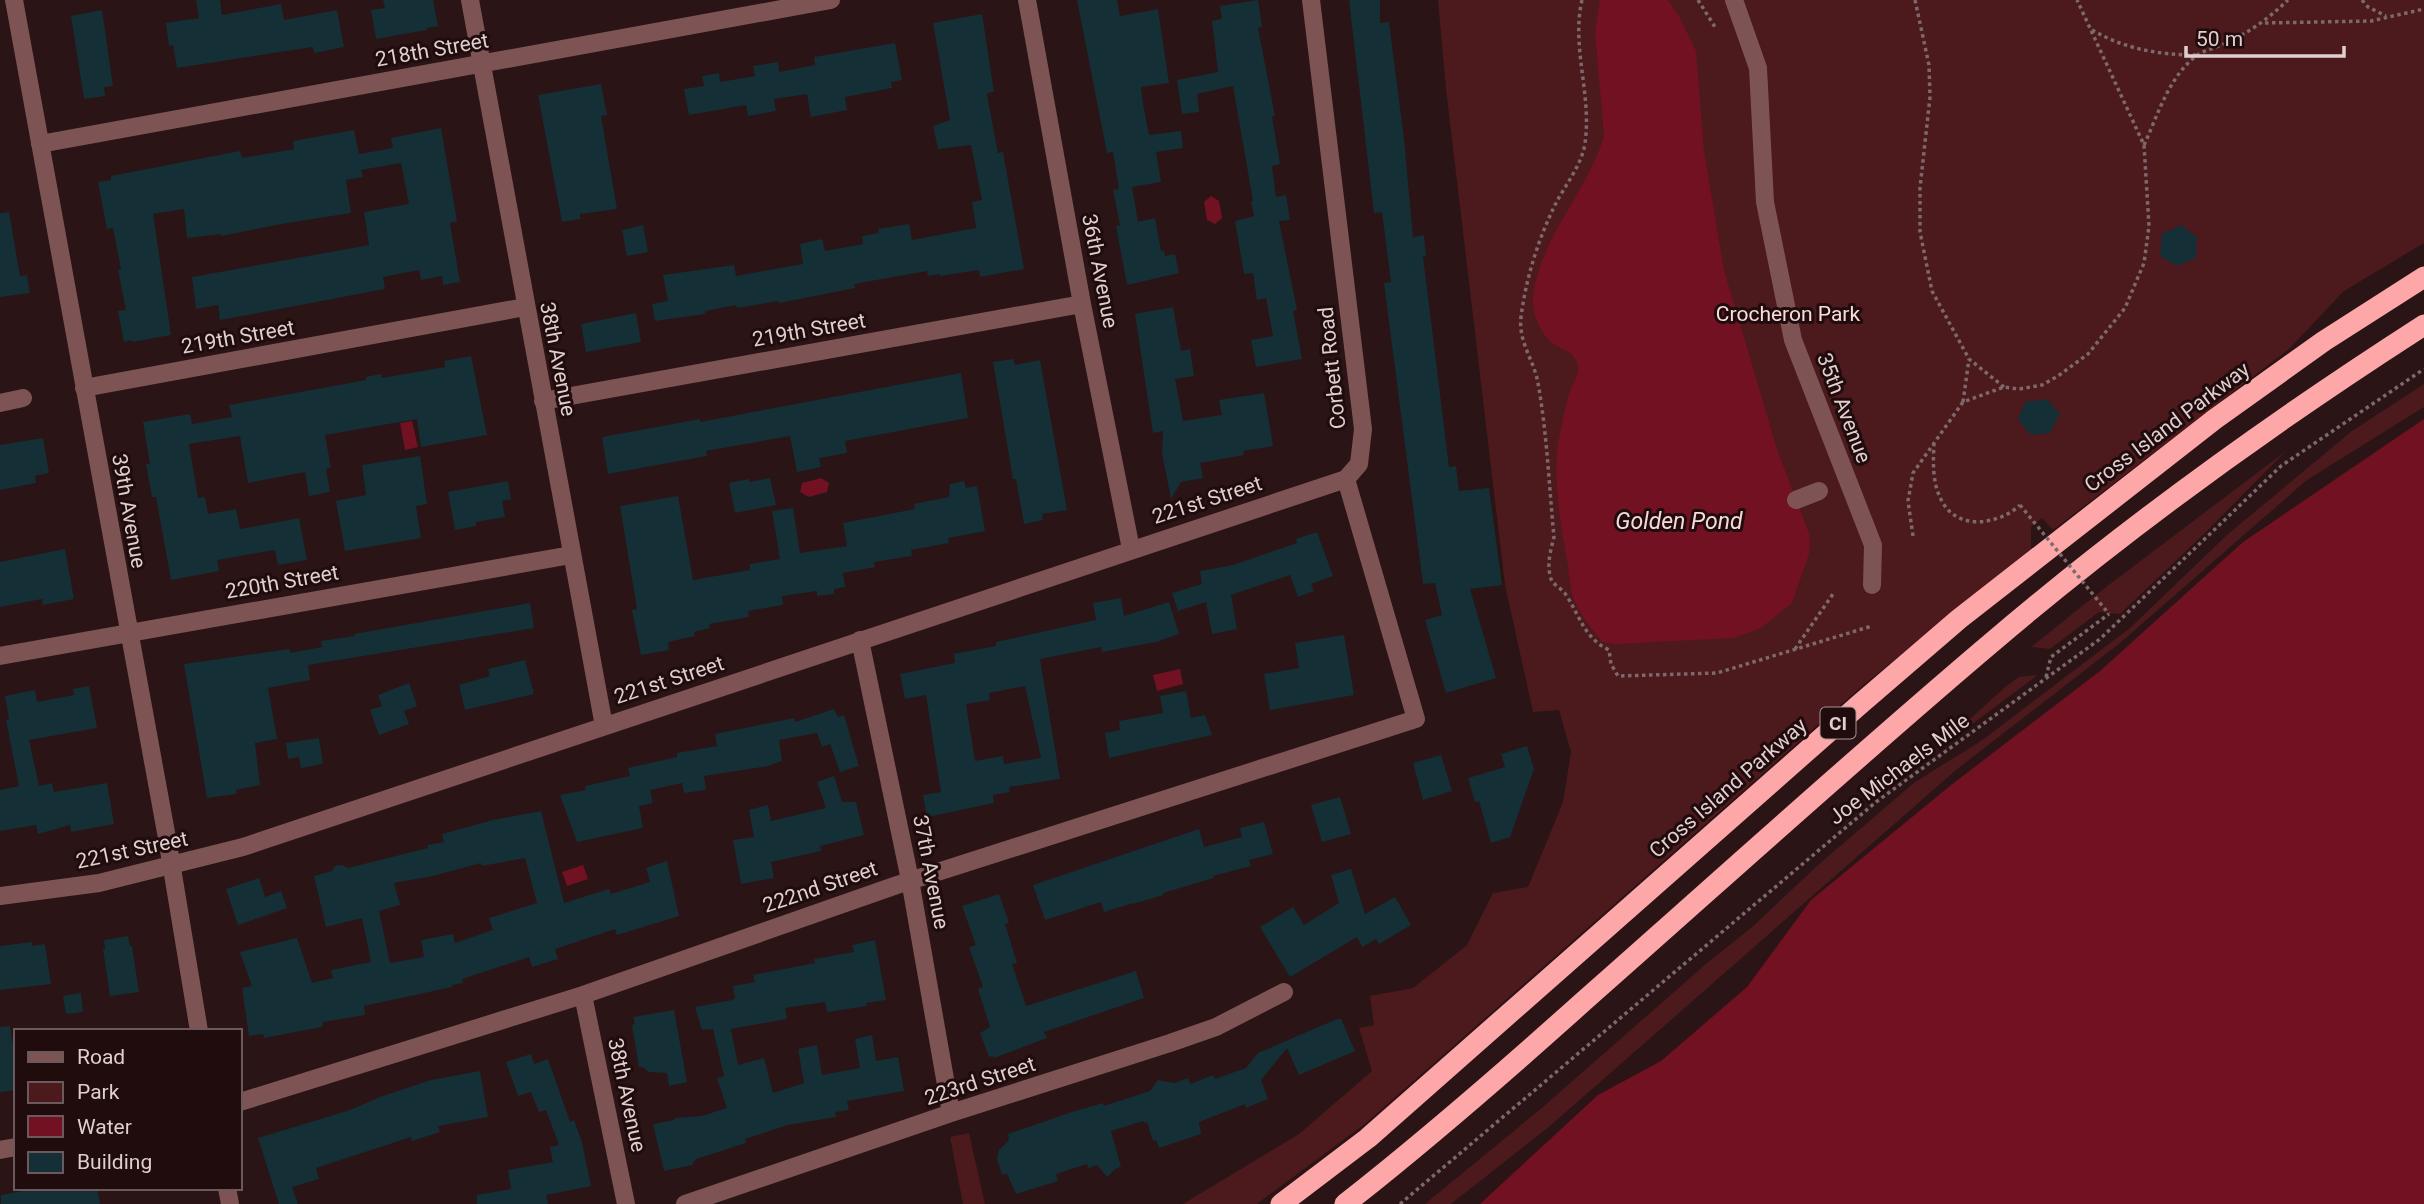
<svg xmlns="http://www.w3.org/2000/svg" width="2424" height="1204" viewBox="0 0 2424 1204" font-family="Roboto,sans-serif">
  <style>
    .green { fill: #4c191d }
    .water { fill: #711122 }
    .building { fill: #142f36; fill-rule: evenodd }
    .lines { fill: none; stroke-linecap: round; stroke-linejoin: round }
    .path { stroke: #7d696a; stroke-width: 3.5; stroke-dasharray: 3.5 3.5; stroke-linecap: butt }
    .minor { stroke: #7e5354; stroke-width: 18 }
    .highway { stroke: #fea7a9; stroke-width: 21 }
    .path-bridge { stroke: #7d696a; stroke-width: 3.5; stroke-dasharray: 3.5 3.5; stroke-linecap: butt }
    .labels { text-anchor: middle; stroke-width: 6; stroke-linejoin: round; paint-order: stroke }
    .shield { fill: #200b0d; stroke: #a69495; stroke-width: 2 }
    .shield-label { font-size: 19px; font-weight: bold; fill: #dfcfcf }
    .street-label { font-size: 21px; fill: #dfcfcf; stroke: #200b0d }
    .park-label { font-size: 21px; fill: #f9dcdc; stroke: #200b0d }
    .water-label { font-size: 23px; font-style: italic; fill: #f6dada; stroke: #200b0d }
  </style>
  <rect width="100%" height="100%" fill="#2a1415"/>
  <path class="green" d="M1438 0H2424V243L2344 291 2289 349 2053 530 2042 518 2031 527V549L1861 687 1366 1123 1257 1204H1183L1299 1134 1372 1071 1359 1028 1374 1025 1370 996 1413 988 1467 945 1493 893 1528 887 1563 802 1571 752 1559 710 1533 712 1505 585 1446 89Z
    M2424 384V407L2307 480 2120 643 1956 770 1550 1126 1451 1204H1425L1543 1107 1708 962 1751 928 1818 865 1915 782 1981 741 2130 628 2228 534 2352 431Z
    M2286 451 2205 533 2120 614 2099 612 2050 649 2031 647 2106 587Z
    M2038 675 1932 754 2005 687 2019 677Z
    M969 1133 985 1204H963L950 1137Z"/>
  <path class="water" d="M1600 0H1668L1679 16 1696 51 1704 151 1724 270 1777 449 1810 536 1809 554 1792 603 1761 628 1733 638 1617 644 1602 642C1592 629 1578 613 1573 597 1570 587 1569 576 1568 566 1561 527 1553 483 1558 444 1561 428 1564 412 1568 397 1570 387 1579 377 1578 367 1576 353 1567 352 1557 346 1541 337 1531 313 1533 295 1541 236 1588 191 1604 136L1595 32Z
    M1211 196 1219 201 1222 218 1215 224 1207 220 1204 202Z
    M2424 419V1204H1480L1598 1095 1661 1061 1747 987 1811 900 1951 785 2100 671 2243 542Z
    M412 421 418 447 405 450 400 423Z
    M821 478 829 483 827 492 809 497 800 492 802 483Z
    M1180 669 1183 684 1157 691 1153 675Z
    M583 865 588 879 567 886 562 872Z"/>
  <path class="building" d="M196 0H220L222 15 281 4 284 20 337 10 344 47 314 53 313 47 177 68 173 45 169 46 166 23 199 18Z
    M383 0H433L438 26 427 28V30L376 39 371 10 385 8Z
    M1077 0H1117L1120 16 1158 9 1169 83 1141 87 1143 104 1149 135 1181 131 1183 148 1156 152 1161 182 1132 187 1138 222 1155 218 1161 251 1164 250 1165 256 1175 254 1179 273 1127 285 1116 226 1120 225 1113 190 1119 189 1113 152 1107 153Z
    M1258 0 1262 27 1258 28 1275 116 1272 117 1280 164 1272 166 1276 197 1286 195 1290 220 1279 221 1297 310 1293 311 1302 359 1256 367 1251 340 1273 336 1266 298 1257 300 1253 273 1244 274 1235 221 1254 216 1251 201H1253L1233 86 1197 94 1199 112 1182 114 1177 80 1218 72 1212 21 1222 19 1220 6Z
    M1349 0H1380V23L1389 22 1404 139 1413 237 1424 235 1426 256H1423L1449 467 1456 466 1459 491 1489 488 1502 585 1470 589 1496 678 1446 693 1425 620 1442 615 1435 583 1423 584 1384 283 1391 282 1382 212 1374 213Z
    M102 10 113 86 104 87 105 96 84 99 71 16Z
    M982 14 994 92 988 93 987 95 998 153 1003 152 1024 269 980 277 979 270 940 276V274L928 276 927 271 854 284 855 288 779 303 778 301 737 308 736 305 705 311V314L655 321 652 304 668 301 663 275 734 265 736 276 803 264 800 244 822 239 825 251 863 244 862 236 879 233 878 229 909 224 912 240 976 228 972 202 982 200 971 145 938 149 933 126 950 120 933 23Z
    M895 43 902 80 891 82 892 88 845 97 847 110 811 117 807 94 774 99 776 111 748 116 746 105 689 115 684 89 704 86 702 76 719 73 720 82 755 76 753 66 778 62 779 72 815 65 814 57Z
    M601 84 607 115 601 116 617 209 580 214V219L562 222 538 95Z
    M441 128 457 221 450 223 460 282 443 285 442 276 421 280 419 270 383 277 385 289 253 314 220 320 218 305 196 309 192 277 369 245 364 212 409 204 401 163 361 170 363 177 346 180 351 213 281 224 221 236V234L187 238 184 209 153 214 171 335 132 342 131 340 124 342 118 311 126 310 118 270 121 269 113 228 107 229 98 182 111 180V176L240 151 242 158 294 149 293 141 354 130 359 154 393 148 391 138Z
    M9 212 20 276 27 275 30 293 0 297V213Z
    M643 225 648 252 627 256 622 230Z
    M2181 225 2197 237 2196 258 2177 266 2160 256 2162 234Z
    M1173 307 1181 351 1190 349 1194 376 1175 379 1183 421 1222 415 1219 400 1264 393 1273 446 1243 451 1244 455 1200 463 1203 478 1181 482 1171 499 1162 453 1163 431 1153 433 1135 314Z
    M636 313 641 342 586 352 581 324Z
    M471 356 487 435 421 447 417 419 325 435 331 468 326 469 330 492 309 496 305 472 248 483 240 436 189 444 198 498 205 497 208 514 236 509 240 529 299 518 307 560 278 565 275 550 217 560 219 571 171 580 156 497H152L146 464H150L143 422 190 414 192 424 232 417 229 405 366 380V377L381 374 382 378 445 367 444 361Z
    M1013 359 1015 365 1040 360 1067 510 1042 514 1043 520 1024 524 1016 479H1013L993 362Z
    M961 373 968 418 845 441 847 453 819 458 821 467 797 472 790 436 706 451 707 456 608 474 602 437 700 419V422Z
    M2047 399 2060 414 2050 433 2031 435 2018 420 2025 402Z
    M43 438 49 473 35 476 36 483 0 490V445Z
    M420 456 427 504 416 506 421 538 345 551 336 501 366 495 362 465Z
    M770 478 776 505 735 513 729 483 749 479V482Z
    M508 481 511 499 502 501 505 517 476 522V526L455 530 448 492Z
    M964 481 966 488 977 486 985 531 948 538 949 543 911 550 912 556 874 562 875 567 843 573 845 587 834 589V594L817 596V591L782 596 783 605 748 611 749 617 709 624 710 628 694 632 695 636 668 642 669 650 641 655 632 610 637 609 620 506 678 496 693 580 750 570V564L780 559 772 511 793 508 800 553 847 546 843 523 915 509 914 504 949 497 950 484Z
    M1317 532 1333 576 1311 584 1314 591 1298 597 1290 575 1231 595 1237 629 1212 634 1206 602 1178 611 1172 593 1202 584 1200 571 1233 565 1297 543 1296 539Z
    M65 549 74 599 43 605 42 599 0 607V562Z
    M1121 598 1124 616 1169 602 1179 634 1156 642 1102 652 1101 647 1040 659 1060 779 1009 787 1010 792 993 795 994 803 927 817 923 795 941 792 926 695 905 699 900 674 955 663 954 654 996 646V642L1096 620 1093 603ZM1025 686 1041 758 1004 764 1003 756 975 761 966 704 990 700 989 693Z
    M530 603 534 628 308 665 310 680 268 688 277 739 255 743 260 785 236 790V794L207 798 184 664 290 649V653L322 647 321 641 355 636 354 634Z
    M1344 635 1354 695 1270 710 1264 674 1299 668 1295 643Z
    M525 660 534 694 465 710 459 685 490 676 488 669Z
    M409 683 417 706 404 711 409 724 379 735 370 710 382 706 378 695Z
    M89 686 97 728 29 740 39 786 52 783 54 792 107 783 114 824 71 832 70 825 38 834 36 825 0 831V790L19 786 6 720 9 719 5 696 35 690 37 702 74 695 73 689Z
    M1186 691 1191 718 1205 715 1212 735 1109 758 1105 733 1120 730 1119 721 1163 713 1160 696Z
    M834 709 838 717 844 715 859 766 840 772 830 744 822 747 817 733 779 740 782 761 768 766 704 776 706 790 684 793 682 783 650 790 653 803 639 806 643 828 577 842 560 795 586 790 585 786 630 776 628 768 677 757V753L717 746 715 734 794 718 795 722Z
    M319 738 323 764 301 768 299 757 288 759 286 743Z
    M1527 746 1534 769 1510 837 1491 843 1479 801 1475 802 1468 778 1505 767 1501 754Z
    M1441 755 1452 791 1423 800 1413 763Z
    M834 776 842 802H856L864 835 820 846 821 851 771 862 774 878 741 884 733 840 754 837 749 810 768 805 771 821 826 808 817 782Z
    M1340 797 1351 834 1322 842 1311 805Z
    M541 811 564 903 609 889 611 894 650 882 646 868 667 861 679 916 617 935 615 929 555 949 558 959 532 967 529 957 462 979 463 983 452 985V987L364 1006 365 1015 323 1022 322 1027 264 1038 263 1034 249 1036 242 988 252 986 240 952 297 938 312 983 333 978 331 970 371 962 362 918 326 927 314 876 332 871 335 866 342 865 348 868 428 848V845L444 842 442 834 493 820ZM525 858 537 903 489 918 493 930 455 943 453 934 421 940 424 957 390 963 379 911 400 905 394 883 433 876 481 863 482 866Z
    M1264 822 1273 854 1249 860 1251 866 1213 876 1214 878 1163 893V895L1133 904V903L1104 912 1101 902 1045 920 1033 885 1199 829 1204 847 1242 837 1240 828Z
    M1351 869 1365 914 1395 897 1411 925 1379 944 1376 939 1362 947 1357 937 1290 977 1260 927 1293 907 1304 925 1339 903 1331 875Z
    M259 878 265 897 281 891 287 908 238 925 226 889Z
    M999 894 1009 923 1005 924 1017 963 1012 964 1026 1006 1136 971 1144 998 1044 1032 1047 1038 994 1058 993 1056 989 1057 980 1033 990 1027 978 989 983 987 969 947 976 945 962 906Z
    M128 936 130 946H132L139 992 110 996 103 949H105L104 940Z
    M875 940 886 1000 866 1003 867 1006 827 1012 825 1002 785 1008 787 1019 731 1029 738 1065 764 1058 773 1093 804 1083 798 1049 817 1045 822 1075 860 1068 855 1039 872 1035 876 1061 898 1057 904 1091 847 1101 849 1110 835 1112 836 1117 788 1125 745 1139 746 1143 696 1159 692 1165 664 1171 653 1124 674 1120 676 1118 702 1116 727 1108 717 1078 724 1076 713 1029 702 1030 695 1007 732 1000 735 998 733 986 755 982 753 975 815 963 814 959 854 952 852 945Z
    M32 942V946L45 944 51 984 0 990V946Z
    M81 993 83 1012 66 1014 63 996Z
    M674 1010 687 1082 669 1086 667 1073 649 1072 642 1067H639L632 1025 635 1024 633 1017Z
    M1337 1019H1341L1355 1051 1299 1075 1287 1048 1261 1080 1268 1099 1246 1108 1245 1104 1199 1122 1201 1134 1159 1148 1156 1140 1153 1141 1147 1122 1144 1123 1143 1121 1111 1131 1121 1167 1115 1169 1107 1177 1097 1165 1088 1168 1087 1164 1056 1174 1058 1181 1016 1194 1007 1174 1002 1175 997 1159 999 1150 1009 1140 1008 1134 1072 1112 1103 1103 1104 1106 1150 1091 1158 1080 1174 1083 1188 1078 1190 1084 1213 1075 1215 1079 1246 1068 1258 1053Z
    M10 1026 16 1065V1090L0 1092V1027Z
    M531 1054 534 1064 548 1059 570 1122 574 1120 582 1142 591 1186 546 1195 548 1204H477V1195L511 1189 508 1170 553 1162 550 1147 559 1145 546 1110 539 1112 531 1092 518 1096 506 1062Z
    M480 1071 488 1117 438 1126 440 1132 412 1141 411 1137 316 1168 319 1179 292 1187 298 1204H279L258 1138 350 1110 380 1097 431 1080Z
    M40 1188H97L100 1204H1V1195Z"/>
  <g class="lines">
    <path class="path" d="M1582 0C1571 47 1592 95 1585 143 1582 165 1565 185 1555 205 1538 240 1526 278 1521 317 1518 342 1534 360 1538 383 1547 433 1549 486 1554 537 1551 549 1547 562 1550 575 1551 585 1561 587 1566 595 1580 616 1584 638 1609 650L1611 664 1618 676 1717 673 1872 626
      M1698 0 1715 27
      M1915 0 1929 65 1930 97 1920 188V232L1932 291 1969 359 2004 387
      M2362 0 2368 7 2386 16
      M2265 23 2371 21 2424 9
      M2092 30C2125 49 2159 55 2197 55
      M2144 145C2158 115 2168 78 2196 56 2204 50 2216 48 2226 43 2250 32 2269 18 2288 0
      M1963 402 1969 359
      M1934 443C1933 463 1932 485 1943 503 1959 531 2000 524 2020 505
      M1913 536 1908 501 1913 473 1963 402 2004 387 2019 389 2042 385 2058 376 2088 354 2125 308 2144 263 2149 226 2144 145 2077 0
      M1795 649 1833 594
      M2046 677 2051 657 2109 614
      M1400 1204 1876 802 2100 639 2281 466 2424 369"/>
    <path class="minor" d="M14 0 167 838 199 1031
      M470 0 604 726
      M1027 0 1082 304 1131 549
      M1311 0 1363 429 1359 464 1346 479
      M1734 0 1758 68 1765 202 1793 340 1873 545 1872 585
      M40 144 831 0
      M84 388 525 307
      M543 401 1082 304
      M0 403 23 398
      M1796 500 1819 491
      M860 640 910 880 951 1113
      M0 656 571 555
      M0 896 99 883 243 847 1346 479
      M583 995 626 1204
      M240 1102 583 995 897 885 1416 719 1346 479
      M0 1150 16 1147
      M227 1188 230 1204
      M685 1204 951 1113 1170 1043 1216 1027 1284 992"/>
    <path class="highway" d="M1281 1204 1368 1138 1859 705 1959 619 2215 419 2324 341 2424 277
      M1345 1204C1428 1139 1507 1070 1585 1000 1720 881 1853 760 1990 644 2127 527 2273 422 2424 325"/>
    <path class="path-bridge" d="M2020 505 2109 614"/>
  </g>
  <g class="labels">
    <rect class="shield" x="1820.5" y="707.5" width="35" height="31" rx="5"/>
    <g class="shield-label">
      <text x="1838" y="730">CI</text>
    </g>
    <g class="street-label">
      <text transform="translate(432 50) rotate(-10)" y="7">218th Street</text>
      <text transform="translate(1100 271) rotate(79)" y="7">36th Avenue</text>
      <text transform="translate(809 330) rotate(-10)" y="7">219th Street</text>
      <text transform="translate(238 337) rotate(-10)" y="7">219th Street</text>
      <text transform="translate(558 359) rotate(79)" y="7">38th Avenue</text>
      <text transform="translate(1332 368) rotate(-96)" y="7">Corbett Road</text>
      <text transform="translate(1844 408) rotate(69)" y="7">35th Avenue</text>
      <text transform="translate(2167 427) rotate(-37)" y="7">Cross Island Parkway</text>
      <text transform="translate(1207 500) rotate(-18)" y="7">221st Street</text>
      <text transform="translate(129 511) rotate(80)" y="7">39th Avenue</text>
      <text transform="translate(282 582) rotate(-10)" y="7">220th Street</text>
      <text transform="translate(669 680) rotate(-18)" y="7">221st Street</text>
      <text transform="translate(1899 769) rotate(-37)" y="7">Joe Michaels Mile</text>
      <text transform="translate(1728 788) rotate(-41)" y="7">Cross Island Parkway</text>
      <text transform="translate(132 850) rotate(-12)" y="7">221st Street</text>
      <text transform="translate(931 872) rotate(79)" y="7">37th Avenue</text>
      <text transform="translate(820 887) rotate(-19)" y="7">222nd Street</text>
      <text transform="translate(980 1081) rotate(-18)" y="7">223rd Street</text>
      <text transform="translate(627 1095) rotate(78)" y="7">38th Avenue</text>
    </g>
    <g class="park-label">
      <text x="1788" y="321">Crocheron Park</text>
    </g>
    <g class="water-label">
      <text x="1679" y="529">Golden Pond</text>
    </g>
  </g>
  <rect x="14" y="1029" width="228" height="161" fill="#200b0d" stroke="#6c595b" stroke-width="2"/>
  <rect x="28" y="1052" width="35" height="10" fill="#7e5354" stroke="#6c595b" stroke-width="2"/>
  <text x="77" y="1064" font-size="21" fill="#dfcfcf">Road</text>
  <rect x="28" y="1082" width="35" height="21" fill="#4c191d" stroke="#6c595b" stroke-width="2"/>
  <text x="77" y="1099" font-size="21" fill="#dfcfcf">Park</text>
  <rect x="28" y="1116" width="35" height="21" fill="#711122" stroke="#6c595b" stroke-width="2"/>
  <text x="77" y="1134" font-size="21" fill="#dfcfcf">Water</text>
  <rect x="28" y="1152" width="35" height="21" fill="#142f36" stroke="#6c595b" stroke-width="2"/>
  <text x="77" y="1169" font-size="21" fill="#dfcfcf">Building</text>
  <path d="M2186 46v10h158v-10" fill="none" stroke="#dfcfcf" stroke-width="3.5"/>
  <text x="2196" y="46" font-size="21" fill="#dfcfcf" stroke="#200b0d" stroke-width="5" paint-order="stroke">50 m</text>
</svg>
